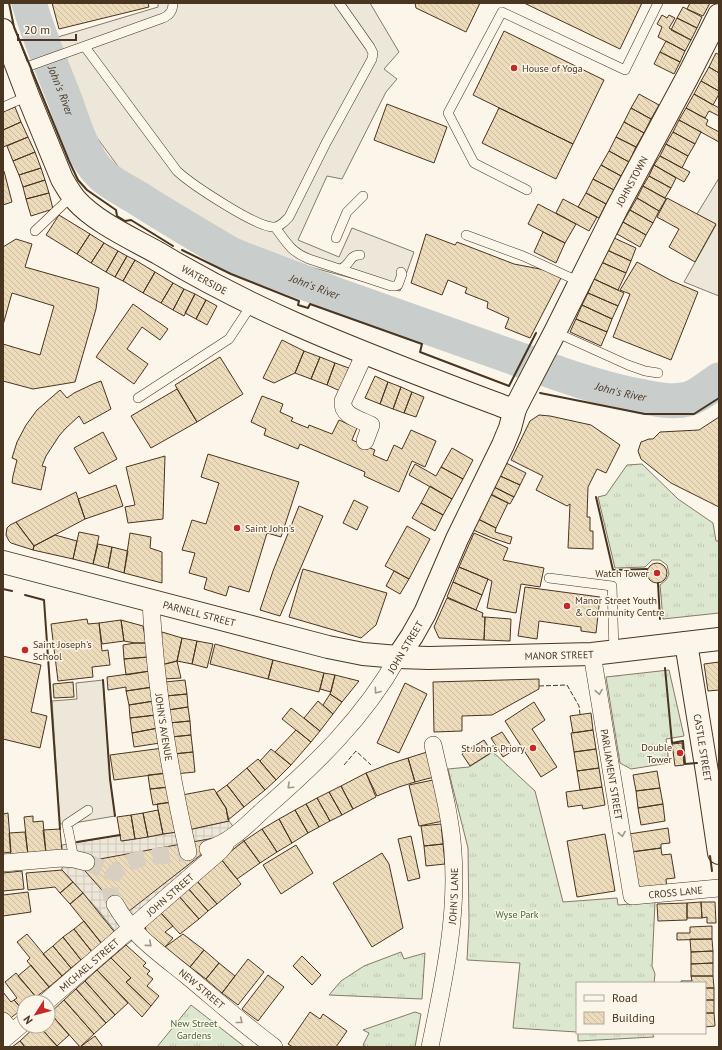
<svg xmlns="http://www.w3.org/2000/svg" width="722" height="1050" viewBox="0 0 722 1050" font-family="'PT Sans',sans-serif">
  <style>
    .grass { fill: url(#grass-tufts); stroke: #887966 }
    .parking { fill: #ede7d9; stroke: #887966 }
    .plaza { fill: url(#plaza-grid); stroke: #887966 }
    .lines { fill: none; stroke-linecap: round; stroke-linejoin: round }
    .river { stroke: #c9cecd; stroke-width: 35 }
    .building { fill: url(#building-back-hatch); stroke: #4a3520 }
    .street-tunnel { stroke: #d8cfc1; stroke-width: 17; stroke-dasharray: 17 8; stroke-linecap: butt }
    .lane-casing { stroke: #4a3520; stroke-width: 10 }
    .street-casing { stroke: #4a3520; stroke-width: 18 }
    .secondary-casing { stroke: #4a3520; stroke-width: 24 }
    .lane { stroke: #fbf6e9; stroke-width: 9 }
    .street { stroke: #fbf6e9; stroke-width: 17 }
    .secondary { stroke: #fbf6e9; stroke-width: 22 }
    .fence { stroke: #4a3520; stroke-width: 1; stroke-dasharray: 5 2; stroke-linecap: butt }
    .wall { stroke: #4a3520; stroke-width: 2 }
    .oneway { stroke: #a29684 }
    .poi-dot { fill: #c62828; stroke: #fbf6e9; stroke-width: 1.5 }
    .labels { text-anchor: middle; stroke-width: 3; stroke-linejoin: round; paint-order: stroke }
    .poi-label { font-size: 10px; fill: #4a3520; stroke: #fbf6e9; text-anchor: start }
    .street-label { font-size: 10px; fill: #4a3520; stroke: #fbf6e9 }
    .park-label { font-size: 10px; fill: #436837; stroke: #fbf6e9 }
    .water-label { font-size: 11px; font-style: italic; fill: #4a3520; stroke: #fbf6e9 }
  </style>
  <defs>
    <pattern id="grass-tufts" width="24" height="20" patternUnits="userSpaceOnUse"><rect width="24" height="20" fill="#dce7d0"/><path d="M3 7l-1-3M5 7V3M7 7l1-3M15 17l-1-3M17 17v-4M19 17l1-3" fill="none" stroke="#bec7b2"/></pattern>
    <pattern id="plaza-grid" width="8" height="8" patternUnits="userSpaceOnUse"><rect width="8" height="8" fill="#ede7d9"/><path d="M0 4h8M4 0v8" fill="none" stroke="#cdc7ba"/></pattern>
    <pattern id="building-back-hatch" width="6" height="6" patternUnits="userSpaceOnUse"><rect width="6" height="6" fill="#ecdcbc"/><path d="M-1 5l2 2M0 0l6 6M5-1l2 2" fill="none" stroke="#ccbda1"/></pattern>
  </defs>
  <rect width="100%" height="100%" fill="#fbf6e9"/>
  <path class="grass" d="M642 464 678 499 713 523 716 541H719V613L663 619 660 585 666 580 669 574 667 565 660 560H652L645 567 615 568 598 497 606 495 627 465Z
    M669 670 684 736 666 739 669 763 631 769 620 763 606 677Z
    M493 752 535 791 563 902 617 898 618 905 655 902 652 966 655 974 654 983H577V1032L513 1028 520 963 467 960 469 923 468 848 448 769 469 767Z
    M401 952 404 959 425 953 422 999 329 995 341 981 364 966Z
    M191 1005 245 1047H157Z
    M415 1012 421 1014 415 1047H366L363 1045 369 1033 363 1030Z
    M578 1033H652L654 1037 578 1041Z"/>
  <path class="parking" d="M158 3H370L399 52 384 69 397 79 386 92 342 179 327 176 298 240 339 257 352 228 414 252 400 291 310 267 239 242 194 218 145 189 131 180 120 169 95 135 69 72 58 37 158 7Z
    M719 178V296L684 282 716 225 697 214Z
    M103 680 110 779 115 816 74 823 60 824 52 701 77 699 76 683Z"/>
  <path class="plaza" d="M229 821 244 841 221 859 145 923 146 931 126 945 98 910 62 870V845L120 835 122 841 188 830Z"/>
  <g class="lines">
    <path class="river" id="s1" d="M29 3C39 36 52 68 65 100 73 123 83 157 101 174 110 183 124 190 136 197 167 217 198 235 230 254L242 259 337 295 560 374C586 383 612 391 639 396 655 399 672 403 688 399 699 396 710 386 719 380"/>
  </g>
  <path class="building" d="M52 3H148L149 7 59 29Z
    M415 3H480L466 32 416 8Z
    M524 3H642L620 49Z
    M690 3H710L703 16 687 9Z
    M683 7 702 17 697 28 677 18Z
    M662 15 667 18 669 15 675 18 669 28 691 40 685 51 658 37 662 27 657 24Z
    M677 18 697 28 691 40 671 30Z
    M504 31 604 80 573 144 473 95Z
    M666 41 685 51 680 62 660 52Z
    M660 52 680 62 674 74 654 64Z
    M716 53 719 55V73L709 67Z
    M709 67 719 73V91L701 81Z
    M701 81 719 91V94L713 105 694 94Z
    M639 94 659 105 651 119 631 108Z
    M694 94 719 108V116L709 111 705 118 686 108Z
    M387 104 447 127 434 163 374 140Z
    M15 107 21 122 3 130V112Z
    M499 108 573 144 556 179 482 143Z
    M631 108 651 119 644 133 624 122Z
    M686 108 708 120 706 125 719 132V142L679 120Z
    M679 120 701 132 695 144 673 132Z
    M21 122 28 137 3 147V130Z
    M624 122 644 133 636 147 616 137Z
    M673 132 695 144 688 156 666 144Z
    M28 137 35 152 13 161 7 146Z
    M616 137 636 147 629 162 609 151Z
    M666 144 688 156 682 168 660 156Z
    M609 151 629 162 621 176 601 165Z
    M35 152 41 168 19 175 13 161Z
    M660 156 690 172 684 182 654 165Z
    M601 165 621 176 614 190 593 179Z
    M654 165 676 178 671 188 649 176Z
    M41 168 45 180 23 187 19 175Z
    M4 171 12 202 3 205V172Z
    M649 176 671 188 665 198 643 186Z
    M593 179 614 190 606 204 586 193Z
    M45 180 49 193 26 199 23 187Z
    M643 186 666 199 659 211 637 198Z
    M49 193 53 209 31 216 26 199Z
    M586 193 606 204 599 218 578 207Z
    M637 198 659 211 653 223 630 210Z
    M667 198 716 224 695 262 669 247 679 229 657 217Z
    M563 199 597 217 589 231 556 213Z
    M538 204 576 224 565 243 528 224Z
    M630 210 653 223 646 235 623 222Z
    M59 215 90 234 77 254 46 235Z
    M623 222 646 235 640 247 617 234Z
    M543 232 565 243 556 263 534 252Z
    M90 234 104 243 91 263 77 254Z
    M426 234 455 245 457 242 514 264 545 270 561 278 530 338 505 328 509 318 487 308 488 302 465 293 467 288 448 280 442 295 411 283Z
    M612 237 636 248 631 261 607 250Z
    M16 239 32 244 25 267 99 288 96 309 75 382 33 389 3 381V344L40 355 54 306 12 293 3 325V247Z
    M104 243 118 251 106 272 91 263Z
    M607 250 631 261 626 273 601 262Z
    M118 251 127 256 115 277 106 272Z
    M127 256 135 260 123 281 115 277Z
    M135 260 155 272 143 293 123 281Z
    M601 262 626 273 618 290 594 279Z
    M637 262 670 280 698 292 671 360 613 337 630 294 620 290Z
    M155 272 173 283 161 303 143 293Z
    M594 279 624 293 618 306 588 293Z
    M173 283 184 289 173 310 161 303Z
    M184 289 195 294 184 316 173 310Z
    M588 293 618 306 612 319 582 305Z
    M195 294 206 300 196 319 185 313Z
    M206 300 217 306 207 325 196 319Z
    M133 304 168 329 160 340 142 327 127 349 148 364 134 384 96 357Z
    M582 305 612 319 607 332 576 319Z
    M576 319 607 332 601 346 570 332Z
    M282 340 304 351 295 373 274 383 263 378Z
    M304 351 320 357 311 379 295 373Z
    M220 357 243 394 197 422 175 385Z
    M320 357 335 363 327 385 311 379Z
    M335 363 349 368 340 391 327 385Z
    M375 376 388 382 380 404 365 398Z
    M101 381 111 409 84 424 79 416 65 429 59 436 46 456 42 466 46 467 41 490 12 483 13 476 17 460 12 458 17 442 26 425 37 410 60 390 67 398 74 393 93 384Z
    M388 382 401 387 393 409 380 404Z
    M401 387 412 392 404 413 393 409Z
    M177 389 197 422 151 448 131 416Z
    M412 392 424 397 416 417 404 413Z
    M262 396 283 404 280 412 293 418 291 421 308 428 309 425 332 434 339 420 357 428 352 440 375 450 373 455 387 461 394 445 402 449 411 430 436 441 425 467 412 461 399 492 364 476 365 472 300 444 298 449 264 435 266 429 251 422Z
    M539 415 550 416 591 425 620 445 606 473 597 469 588 487 587 517H590V531H593V549L568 548 570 504 567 506 536 490 543 476 511 460 530 421Z
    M719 417V507L671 483 641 459 638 451 641 442 649 439H653L660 432 699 430Z
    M103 432 117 459 89 474 74 448Z
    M452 448 473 460 463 479 441 467Z
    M208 454 299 482 281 537 267 533 249 592 229 586 226 596 204 589 207 578 189 573 195 553 182 550 192 520 206 524 219 483 201 477Z
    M165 456 163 519 128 523 125 507 135 505 126 467Z
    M504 462 526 473 520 485 498 475Z
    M415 464 436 476 441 467 463 479 452 499 409 475Z
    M498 475 520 485 514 497 492 486Z
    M116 485 123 506 85 519 78 499Z
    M430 486 452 499 443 515 421 503Z
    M492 486 514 497 510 504 489 493Z
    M76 492 85 519 34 546 16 522Z
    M489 494 508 503 496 528 478 519Z
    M354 500 368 507 357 530 343 523Z
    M421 503 443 515 435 531 412 518Z
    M299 506 323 516 280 616 260 610 273 571Z
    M478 519 496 528 495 532 512 537 510 544 492 538 473 530Z
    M16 522 34 546 33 550 11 543 9 541 6 535 7 528 10 525Z
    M407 526 430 539 409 579 385 566Z
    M79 532 99 536 93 564 73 559Z
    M130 533 151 537 150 548 162 552V583L124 573Z
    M474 533 508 548 503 560 544 568 540 587 521 584 516 613 487 608 492 581 459 567Z
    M55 535 77 541 73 559 33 550 34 546Z
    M98 544 112 547 108 568 93 564Z
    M112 547 128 551 124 573 108 568Z
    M647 573a10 10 0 1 1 20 0a10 10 0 1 1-20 0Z
    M459 567 488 579 482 595 453 582Z
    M303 569 387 593 376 625 361 638 289 617Z
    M394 571 409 579 400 594 386 586Z
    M453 582 482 595 476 610 447 597Z
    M525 587 600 597 596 633 581 631V627L539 621 537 639 518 636Z
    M447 598 483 613 482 617H485L484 640 439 638 434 627Z
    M485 617 511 619 510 641 484 640Z
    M87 619 88 624 99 623 102 651 108 650 110 665 92 667 93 677 58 681 51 624Z
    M121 620 143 626 146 643H135L124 641Z
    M121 620 124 641 102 644 99 623Z
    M162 632 182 638 177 661 161 665 160 656Z
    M182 638 197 641 192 664 177 661Z
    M197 641 213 644 207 668 192 664Z
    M135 643H146L148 657 124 659 123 645Z
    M215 644 273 660 268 679 210 664Z
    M3 656 41 665 31 712 47 716 40 748 3 739Z
    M148 657 150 671 126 675 124 659Z
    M273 660 324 673 319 692 268 679Z
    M177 661 181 678 164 679 161 665Z
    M719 662V690L708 691 704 664Z
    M150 671 153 687 126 691V687L108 690 107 677Z
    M324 673 335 675 331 692 320 689Z
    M335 675 359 681 342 702 330 694Z
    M539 679V689L492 715 462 716V731L434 732 433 682Z
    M185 680 187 694 166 696 165 682Z
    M73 682 74 697 54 698 53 684Z
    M405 683 427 694 399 753 377 743Z
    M153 687 154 701 129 705 126 691Z
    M187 694 188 707 168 710 166 696Z
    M330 694 342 702 333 714 323 705Z
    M154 701 156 715 130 718 129 705Z
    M318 701 333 714 320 731 304 718Z
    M534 702 545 720 532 729 557 767 541 777 505 721Z
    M188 707 190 721 169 723 168 710Z
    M291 708 320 731 311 742 282 719Z
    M591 713 593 730 573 733 570 716Z
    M156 715 158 728 132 733 130 718Z
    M190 721 191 735 171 737 169 723Z
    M158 728 160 743 134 747 132 733Z
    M296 730 311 742 291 765 275 752Z
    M593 730 596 749 574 752 571 733Z
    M502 732 514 750 503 757 491 738Z
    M191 735 193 752 173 754 171 737Z
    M484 740 492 752 470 766 462 754Z
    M682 743 684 765 675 766 672 744Z
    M163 748 167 773 114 780 110 755Z
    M271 749 291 765 276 780 260 761Z
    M596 749 599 768 577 771 574 752Z
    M193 752 195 772 175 774 173 754Z
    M427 752 434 777 415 782 408 758Z
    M408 758 415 782 399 787 377 796 366 773 389 764Z
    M258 759 276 780 265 790 247 768Z
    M247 768 265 790 244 807 227 785Z
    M599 768 602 787 580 790 577 771Z
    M657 771 660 788 636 791 633 775Z
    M167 773 169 787 150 789 148 775Z
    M366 773 376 797 353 809 341 786Z
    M433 780 443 821 419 826 409 785Z
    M227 785 244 807 228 820 226 808 216 793Z
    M341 786 353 809 342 815 329 792Z
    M169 787 172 802 153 805 150 789Z
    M602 787 605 805 583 809 582 805 568 807 566 792Z
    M660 788 663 804 638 808 636 791Z
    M214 789 226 808 229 821 188 830 182 795Z
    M329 792 342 815 330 821 317 798Z
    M317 798 330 821 319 827 306 804Z
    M172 802 177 832 163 834 157 804Z
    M306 804 319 827 308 833 295 810Z
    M663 804 665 821 641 825 638 808Z
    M158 810 163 834 148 837 143 813Z
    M295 810 308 833 292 843 279 819Z
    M8 813 11 852 3 853V814Z
    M143 813 148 837 135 839 131 815Z
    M131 815 135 839 121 841 117 817Z
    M33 816V822L43 821 46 853 28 855 24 817Z
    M279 819 292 843 277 852 262 829Z
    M441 824 443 844 424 846 421 826Z
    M668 828 670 843 661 844V848L631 852 629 834Z
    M60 829 62 852 46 853 43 830Z
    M262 829 277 852 260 863 244 841Z
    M25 832 28 855 11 857 9 833Z
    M605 834 615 891 577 897 567 841Z
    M225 836 124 915 78 863Z
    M411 836 420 878 408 881 398 839Z
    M244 841 260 863 237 879 221 859Z
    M443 844 445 864 426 866 424 846Z
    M296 845 313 873 281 894 263 865Z
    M661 848 662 855 671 854 675 878 666 879 667 890 637 894 631 852Z
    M382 853 389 864 403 928 372 947 333 883Z
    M221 859 241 884 217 904 196 880Z
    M62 870 73 882 60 893 55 887 28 890 26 873Z
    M22 871 24 889 3 891V873Z
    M196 880 217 904 208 911 187 887Z
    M73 882 83 893 70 904 60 893Z
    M187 887 208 911 199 919 178 895Z
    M28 892 31 912 3 916V895Z
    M83 893 116 934 102 944 70 904Z
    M178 895 199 919 180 934 159 911Z
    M701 902H715L716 923H707V917L702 918Z
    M701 902 702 918H687V903Z
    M687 903V920L658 921 657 904Z
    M159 911 173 926 165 932 173 938 165 947 146 931 145 923Z
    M84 921 102 944 92 952 74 929Z
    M712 926V939L677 940V933H690V927Z
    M74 929 92 952 81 960 63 937Z
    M27 934 62 976 49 987 27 961 30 958 17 942Z
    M183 934 204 950 190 967 165 947Z
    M63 937 81 960 71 968 53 946Z
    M690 939H712L713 951 691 952Z
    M126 945 146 963 143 966 150 971 147 974 153 979 147 986 159 996 151 1006 126 982 131 978 111 958Z
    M53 946 71 968 62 976 43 954Z
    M204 950 219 963 206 979 190 967Z
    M713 951V963L691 964V952Z
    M302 956 321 975 312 985 293 966Z
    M111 958 131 978 126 982 151 1006 142 1017 97 970Z
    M248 959 264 972 238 1005 222 993Z
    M219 963 235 976 222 993 206 979Z
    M713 963V976H691V964Z
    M31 965 49 987 36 997 18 976Z
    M97 970 128 1003 115 1015 85 981Z
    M16 973 36 997 31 1002H24V1008L22 1009 14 1000 17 998 5 982Z
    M268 975 284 987 258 1021 242 1009Z
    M691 976H713L714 988H705V983H681V981H692Z
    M85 981 115 1015 106 1023 76 989Z
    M705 988H714V1000H705Z
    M76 989 106 1023 94 1034 64 1000Z
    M3 992 11 1002 14 1000 22 1009 7 1021 3 1016Z
    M64 1000 94 1034 80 1047 50 1013Z
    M705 1000H714V1013H705Z
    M310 1012 320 1019 323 1014 347 1031 336 1047H293L288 1044Z
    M50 1013 69 1035 57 1046 39 1026H48V1015Z
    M705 1013H714L715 1026 705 1027Z
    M36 1026H39L58 1047H25L20 1041Z
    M95 1036 103 1047H80Z
    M20 1041 25 1047H12Z"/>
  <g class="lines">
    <path class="street-tunnel" d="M86 862 114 873
      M115 904C102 880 116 865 140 859 149 856 159 856 168 855 182 853 195 851 208 849"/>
    <defs>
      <path id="lane" d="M85 47 177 171C191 184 257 228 274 227 280 227 285 221 289 217L326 143 372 59 373 53 370 47 339 3
        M18 70 163 18C170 15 173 11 173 3
        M3 107 28 96
        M527 190 474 163 448 113 502 12 625 70 658 3
        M275 227C286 242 291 252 309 259L391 286H395L398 285 402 274 401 272
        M35 231 73 195
        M466 235 523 256 580 282
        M336 238 347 212 363 196
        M340 269C351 266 348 255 360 255
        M555 332 628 365 645 371 658 373
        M138 398 229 339 252 304
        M549 578 612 586 614 652
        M74 859 67 824 88 810"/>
      <g id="street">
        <path d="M365 353 343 401C341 416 361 420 371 425L365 441"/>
        <path id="s2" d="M151 601C155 686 169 769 188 852"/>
        <path id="s3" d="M592 654 632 896 719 888"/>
        <path d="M208 849C230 843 247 825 263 810 315 765 364 718 398 657"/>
        <path d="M3 863 62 858 74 859 86 862"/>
        <path id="s4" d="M115 904C131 934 160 954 186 975 215 999 243 1024 274 1047"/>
        <path id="s5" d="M46 1002 220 851 225 845"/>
        <path d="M3 1021 12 1032"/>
        <path d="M3 1040 24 1022"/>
        <path id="s6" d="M430 1047C443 984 458 919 453 853 451 817 441 781 433 745"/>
      </g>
      <g id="secondary">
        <path id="s7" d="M3 30 28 96 62 179C66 186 70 193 75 199 95 222 131 238 158 253 203 280 250 304 298 325 366 355 436 381 505 407L515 409"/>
        <path id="s8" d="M3 562 328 647 363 654 398 657 429 658 510 656 592 654 719 639"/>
        <path id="s9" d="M686 643 707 772 719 853"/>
        <path id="s10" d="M398 657 412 636 425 613 457 539 503 445 510 428 515 409 519 401 555 332 617 208 688 76 719 15"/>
      </g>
    </defs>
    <use href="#lane" class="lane-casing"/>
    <use href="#street" class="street-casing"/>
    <use href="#secondary" class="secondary-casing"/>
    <use href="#lane" class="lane"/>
    <use href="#street" class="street"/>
    <use href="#secondary" class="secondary"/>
    <path class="fence" d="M539 686 567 685 579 706 580 714
      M344 765 356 751 371 765"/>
    <path class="wall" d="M9 3 14 27 69 161 78 180 87 190 116 210 117 216 125 221 131 220 173 246
      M182 250 231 274 299 301 298 305 308 308 310 304 422 344 420 352 509 386 536 333
      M540 393 645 414H694L719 398
      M596 497 613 570 647 569
      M658 583 660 619
      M3 589 12 591
      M25 595 44 600 60 829
      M665 668 672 743 683 741 685 764 697 763
      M103 680 110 779 115 816
      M77 842 120 835
      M710 856 712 871"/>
  </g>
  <defs><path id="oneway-chevron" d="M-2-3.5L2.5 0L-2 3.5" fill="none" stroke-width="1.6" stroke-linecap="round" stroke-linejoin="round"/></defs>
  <g class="oneway">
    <use href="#oneway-chevron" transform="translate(377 691) rotate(126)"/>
    <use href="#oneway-chevron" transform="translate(599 692) rotate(81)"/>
    <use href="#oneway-chevron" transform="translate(290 786) rotate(137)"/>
    <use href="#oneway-chevron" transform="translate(622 834) rotate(81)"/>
    <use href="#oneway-chevron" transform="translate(149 944) rotate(41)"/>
    <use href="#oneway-chevron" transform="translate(240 1021) rotate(39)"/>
  </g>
  <g class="poi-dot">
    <circle cx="514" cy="68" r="4"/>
    <circle cx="237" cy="528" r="4"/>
    <circle cx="657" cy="573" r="4"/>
    <circle cx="567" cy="606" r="4"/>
    <circle cx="25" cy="650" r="4"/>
    <circle cx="533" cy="748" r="4"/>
    <circle cx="680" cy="753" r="4"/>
  </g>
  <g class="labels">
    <g class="poi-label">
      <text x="522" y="72">House of Yoga</text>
      <text x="245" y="532">Saint John's</text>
      <text x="649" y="577" text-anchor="end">Watch Tower</text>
      <text x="575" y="604">Manor Street Youth<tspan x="575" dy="12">&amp; Community Centre</tspan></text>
      <text x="33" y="648">Saint Joseph's<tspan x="33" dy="12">School</tspan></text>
      <text x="672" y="751" text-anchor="end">Double<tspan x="672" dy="12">Tower</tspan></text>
      <text x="525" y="752" text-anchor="end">St John's Priory</text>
    </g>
    <g class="street-label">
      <text dy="4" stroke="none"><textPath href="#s10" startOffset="531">JOHNSTOWN</textPath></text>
      <text dy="4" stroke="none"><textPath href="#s7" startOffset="337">WATERSIDE</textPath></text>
      <text dy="4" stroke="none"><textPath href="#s8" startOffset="203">PARNELL STREET</textPath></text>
      <text transform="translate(405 647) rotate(-59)" y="4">JOHN STREET</text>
      <text dy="4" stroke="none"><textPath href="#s8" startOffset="568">MANOR STREET</textPath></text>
      <text dy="4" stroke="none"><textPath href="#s2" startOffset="127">JOHN'S AVENUE</textPath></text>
      <text dy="4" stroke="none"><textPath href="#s9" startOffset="106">CASTLE STREET</textPath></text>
      <text dy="4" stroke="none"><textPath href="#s3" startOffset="122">PARLIAMENT STREET</textPath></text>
      <text dy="4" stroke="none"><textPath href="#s3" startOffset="289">CROSS LANE</textPath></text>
      <text dy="4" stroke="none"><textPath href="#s5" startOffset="164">JOHN STREET</textPath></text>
      <text dy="4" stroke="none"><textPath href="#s6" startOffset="153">JOHN'S LANE</textPath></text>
      <text dy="4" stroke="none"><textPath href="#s5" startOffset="57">MICHAEL STREET</textPath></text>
      <text dy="4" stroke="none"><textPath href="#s4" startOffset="122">NEW STREET</textPath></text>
    </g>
    <g class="park-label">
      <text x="517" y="918">Wyse Park</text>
      <text x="194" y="1027">New Street<tspan x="194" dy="12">Gardens</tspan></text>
    </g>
    <g class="water-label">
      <text dy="4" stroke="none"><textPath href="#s1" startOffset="93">John's River</textPath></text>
      <text dy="4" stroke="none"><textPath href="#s1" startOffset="429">John's River</textPath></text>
      <text dy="4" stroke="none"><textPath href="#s1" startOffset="753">John's River</textPath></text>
    </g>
  </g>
  <rect width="722" height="1050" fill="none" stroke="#4a3520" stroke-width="8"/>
  <rect x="576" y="982" width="130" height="52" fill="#fbf6e9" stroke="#b4a999"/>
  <rect x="584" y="995" width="20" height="6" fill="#fbf6e9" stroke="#b4a999"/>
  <text x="612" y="1002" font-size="12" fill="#4a3520">Road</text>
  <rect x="584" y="1012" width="20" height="12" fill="url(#building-back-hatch)" stroke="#b4a999"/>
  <text x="612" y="1022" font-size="12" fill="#4a3520">Building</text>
  <g transform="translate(36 1014) rotate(234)"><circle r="19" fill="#fbf6e9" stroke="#b4a999"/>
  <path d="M0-3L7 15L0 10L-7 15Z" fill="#c62828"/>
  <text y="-6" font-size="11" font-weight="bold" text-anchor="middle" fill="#4a3520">N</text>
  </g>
  <path d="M18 34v6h58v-6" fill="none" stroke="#4a3520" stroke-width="2"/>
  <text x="24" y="34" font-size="12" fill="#4a3520" stroke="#fbf6e9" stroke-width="3" paint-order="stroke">20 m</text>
</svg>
